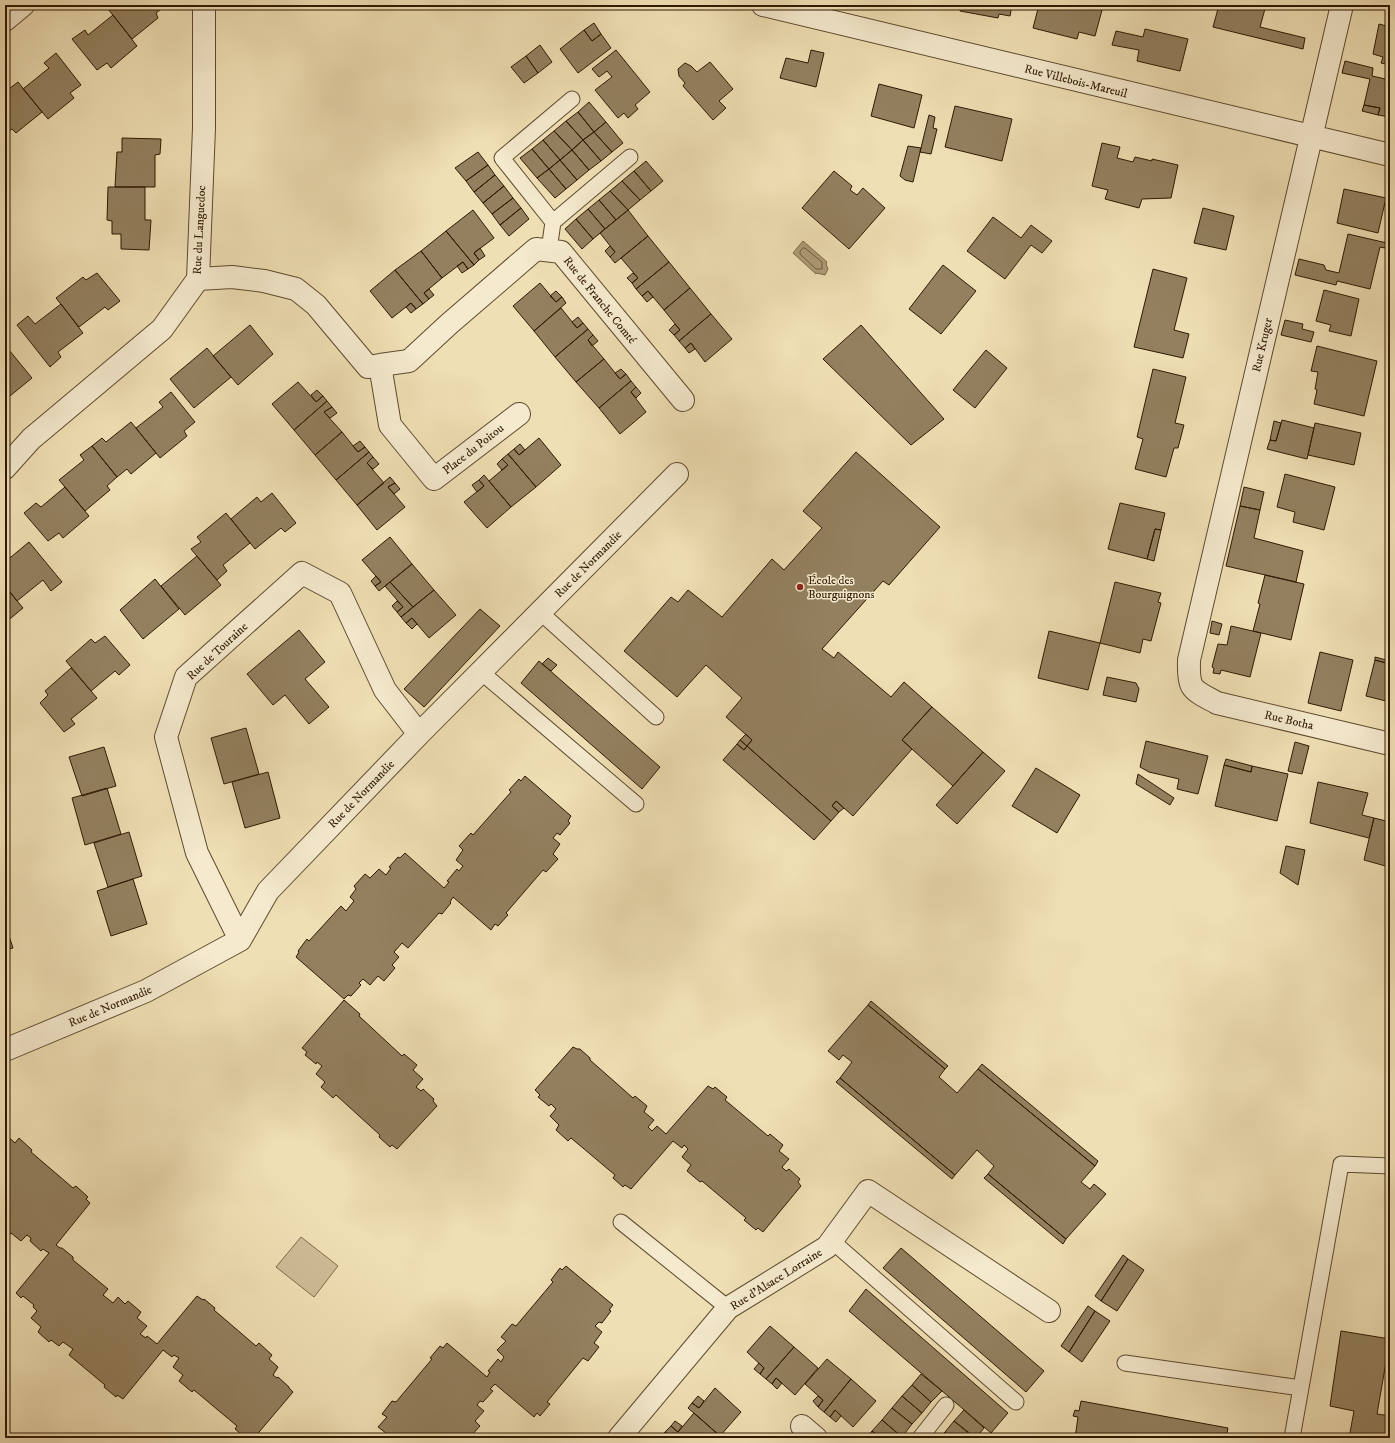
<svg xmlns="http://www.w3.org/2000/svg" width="1395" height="1443" viewBox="0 0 1395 1443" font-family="'IM FELL DW Pica',serif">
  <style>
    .green { fill: #cebd96; stroke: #7e6b4c }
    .water { fill: #ae9c77; stroke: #7b6848 }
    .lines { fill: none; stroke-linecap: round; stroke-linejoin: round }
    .shore { stroke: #6e5a3c; stroke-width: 1 }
    .building { fill: #93805f; stroke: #2f1902 }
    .lane-casing { stroke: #5f4a2e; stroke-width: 17 }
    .street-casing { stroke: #5f4a2e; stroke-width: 24 }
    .lane { stroke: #f5eace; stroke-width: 15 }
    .street { stroke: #f5eace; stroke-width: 22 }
    .poi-dot { fill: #8f2418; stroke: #f5eace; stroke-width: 1.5 }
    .labels { text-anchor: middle; stroke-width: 3; stroke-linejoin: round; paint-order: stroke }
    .street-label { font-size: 12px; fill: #2f1902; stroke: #f5eace }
    .poi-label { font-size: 12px; fill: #2f1902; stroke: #f5eace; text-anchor: start }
  </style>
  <rect width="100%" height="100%" fill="#efdfb4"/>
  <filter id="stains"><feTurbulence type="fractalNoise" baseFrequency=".005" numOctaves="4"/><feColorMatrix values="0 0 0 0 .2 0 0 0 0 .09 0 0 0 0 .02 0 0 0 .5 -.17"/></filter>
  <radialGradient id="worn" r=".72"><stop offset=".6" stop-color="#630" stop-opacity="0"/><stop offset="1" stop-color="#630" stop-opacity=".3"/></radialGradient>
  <path class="green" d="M301 1237 338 1266 314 1297 276 1267Z"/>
  <path class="water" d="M803 241 827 262 826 264 828 269 825 275 817 273 816 274 793 253Z"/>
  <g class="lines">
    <path class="shore" d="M803 248H805L822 262V269H816L800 254V252Z"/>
  </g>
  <path class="building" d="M113 5H164L165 6 156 13 158 18 132 39 108 9Z
    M957 5H1012L1010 16 999 14 998 18 960 11 961 6Z
    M1039 5H1085L1102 10 1095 36 1079 32 1077 39 1033 28Z
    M1219 5H1266L1260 27 1305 38 1303 49 1213 27Z
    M113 15 137 46 111 68 107 63 97 70 72 39 85 30 88 35Z
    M594 23 601 34 592 41 584 30Z
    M1379 24 1390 27V65L1381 63 1383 57 1373 54Z
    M1145 29 1188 39 1180 71 1137 61 1139 50 1112 45 1116 31 1143 37Z
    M584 30 592 41 601 34 611 48 578 73 560 49Z
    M540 45 552 62 538 73 526 56Z
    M616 50 650 92 635 105 638 109 628 118 624 113 618 118 595 90 612 77 607 71 599 77 592 69Z
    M811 50 824 53 816 87 780 78 786 58 808 63Z
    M56 53 81 85 70 93 74 98 48 119 23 89 49 68 44 63Z
    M526 56 538 73 524 83 511 67Z
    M1345 61 1373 68 1372 76 1390 80V117L1378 115 1380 108 1364 105 1370 79 1342 73Z
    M710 62 733 89 719 101 726 108 713 120 683 86 685 83 679 76 678 69 685 63 691 66 697 72Z
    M18 82 42 112 16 133 12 129 5 134V92Z
    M879 84 922 95 914 128 871 116Z
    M589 102 606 122 594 132 578 112Z
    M1364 105 1380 108 1378 115 1362 111Z
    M955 106 1012 119 1002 161 945 147Z
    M578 112 594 132 583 140 566 121Z
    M929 115 935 117 933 128 937 129 931 154 920 152Z
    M566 121 583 140 572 150 554 131Z
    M606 122 623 143 612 152 594 132Z
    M554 131 572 150 560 160 543 140Z
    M594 132 612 152 601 161 583 140Z
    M122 138 161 139 160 154 155 155V187H115L117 152H122Z
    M543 140 560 160 549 169 532 149Z
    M583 140 601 161 589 170 572 150Z
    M1102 143 1120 147 1117 158 1133 162 1135 157 1152 161V159L1178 165 1171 198 1142 199 1139 208 1105 199 1108 190 1092 186Z
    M908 146 921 148 913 182 905 180 900 176Z
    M532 149 549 169 537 178 520 158Z
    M572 150 589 170 577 180 560 160Z
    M478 152 488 165 466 181 455 168Z
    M560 160 577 180 566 189 549 169Z
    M646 161 663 181 651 191 634 171Z
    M488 165 495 175 474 192 466 181Z
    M549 169 566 189 555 198 537 178Z
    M634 171 651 191 640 200 622 181Z
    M834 171 852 186 850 190 857 195 863 188 885 208 849 249 802 208Z
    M495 175 504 186 483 203 474 192Z
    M622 181 640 200 628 210 610 191Z
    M504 186 513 198 492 214 483 203Z
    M108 187H145V220H151L149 250 121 249V234H112V221L107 220Z
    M1344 189 1386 198 1378 233 1337 223Z
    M610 191 628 210 616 220 599 200Z
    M513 198 521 208 500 225 492 214Z
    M599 200 616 220 605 229 588 209Z
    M521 208 529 219 509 236 500 225Z
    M1203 208 1234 216 1226 250 1194 243Z
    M588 209 605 229 593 239 576 219Z
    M473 210 494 238 474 253 479 260 474 265 446 231Z
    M628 210 648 236 615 263 610 257 615 252 600 233Z
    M993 217 1021 238 1031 225 1052 241 1042 253 1031 245 1005 279 967 251Z
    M576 219 593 239 582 249 565 229Z
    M446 231 474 265 468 269 463 262 442 278 421 251Z
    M1348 234 1387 243 1385 248 1380 247 1370 289 1337 281 1336 285 1295 275 1299 259 1324 265 1326 270 1339 273Z
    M648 236 669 262 636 289 632 283 638 278 621 258Z
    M610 246 615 252 610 257 605 251Z
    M480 248 485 256 479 260 474 253Z
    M421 251 442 278 424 293 429 299 423 304 395 270Z
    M463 262 468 269 462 273 457 266Z
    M669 262 690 288 664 310 648 291 642 296 636 289Z
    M943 265 976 291 941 334 909 309Z
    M1153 269 1187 278 1174 330 1189 334 1183 358 1134 347Z
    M395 270 423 304 416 309 411 303 392 318 370 291Z
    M97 273 120 301 108 310 105 307 79 327 56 298 83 277 86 280Z
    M633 273 638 278 632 283 627 278Z
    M540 283 556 302 562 297 566 303 534 331 513 306Z
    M690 288 711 314 679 341 674 335 680 330 664 310Z
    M429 289 434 295 429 299 424 293Z
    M1324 290 1359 299 1351 336 1329 331 1331 325 1316 321Z
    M556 291 562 297 556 302 550 296Z
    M648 291 653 297 647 302 642 296Z
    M411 303 416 309 411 313 406 307Z
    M61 304 83 333 58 352 61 357 50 367 17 325 28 316 35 324Z
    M561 308 577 328 583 323 588 329 555 357 534 331Z
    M711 314 732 339 705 362 691 343 685 348 679 341Z
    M578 317 583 323 577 328 572 322Z
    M1285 320 1303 324 1302 329 1314 332 1311 342 1281 335Z
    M675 324 680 330 674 335 669 330Z
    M250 325 273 354 238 385 213 356Z
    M861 325 944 419 911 445 823 359Z
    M588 329 593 335 588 340 604 359 576 382 555 357Z
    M593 335 598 341 592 346 588 340Z
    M691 343 695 349 689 353 685 348Z
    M1317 346 1377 361 1364 416 1314 404 1317 390 1315 389 1318 372 1311 371Z
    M207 348 231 377 194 408 170 379Z
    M9 350 32 378 5 400V353Z
    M986 350 1007 368 975 408 953 390Z
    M604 359 620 379 626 374 631 381 599 408 576 382Z
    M621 369 626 374 620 379 615 373Z
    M1153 369 1186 377 1175 423 1184 425 1178 448H1174L1166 477 1135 469 1143 439 1137 437Z
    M631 381 636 387 631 392 646 412 620 434 599 408Z
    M298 382 316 402 323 396 327 401 294 430 272 404Z
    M636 387 641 393 636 398 631 392Z
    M317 390 323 396 316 402 311 395Z
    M171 392 195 422 184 431 187 436 160 458 136 428 163 407 159 402Z
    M327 401 332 407 324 412 342 432 315 455 294 430Z
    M332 407 337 413 330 418 324 412Z
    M1282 420 1314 428 1307 459 1267 449 1270 440 1276 441Z
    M1274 421 1281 423 1276 441 1270 440Z
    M131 422 156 453 131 474 127 469 117 477 92 446 102 438 106 442Z
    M1315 423 1361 433 1354 465 1308 455Z
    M342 432 358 452 365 447 369 452 336 480 315 455Z
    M539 438 561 465 536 487 508 454 514 449 519 455Z
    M360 441 365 447 358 452 353 446Z
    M520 444 525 450 519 455 514 449Z
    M92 446 117 477 107 486 110 490 85 511 59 480 84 460 80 455Z
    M369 452 373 457 367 463 384 483 357 505 336 480Z
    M856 452 940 527 889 585 883 581 822 649 834 658 838 652 891 697 904 682 932 707 902 740 912 749 853 816 836 801 832 806 839 812 831 821 747 746 752 740 726 717 742 698 706 665 677 697 624 651 671 597 678 602 688 590 722 617 772 559 784 570 822 528 803 511Z
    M508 454 536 487 511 507 489 481 508 465 502 459Z
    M373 457 379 464 373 469 367 463Z
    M502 459 508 465 502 470 497 464Z
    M1285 474 1335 487 1324 530 1293 522 1295 512 1277 507Z
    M484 475 511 507 487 528 464 502 484 486 479 480Z
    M390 477 395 483 388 487 405 507 377 530 357 505Z
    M479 480 484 486 477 492 472 485Z
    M395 483 400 489 394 494 388 487Z
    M65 487 89 516 63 538 59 533 48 541 24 513 36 503 41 507Z
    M1244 487 1264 492 1260 510 1240 506Z
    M272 493 296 523 285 532 281 528 255 549 231 519 257 497 261 502Z
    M1120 503 1165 513 1161 530 1155 529 1147 559 1108 549Z
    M1240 506 1260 510 1254 538 1303 551 1296 582 1226 566Z
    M226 513 250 543 223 565 227 571 217 580 191 549 201 542 197 537Z
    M1155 529 1161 530 1154 561 1147 559Z
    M390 537 412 564 379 591 375 586 381 582 362 560Z
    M29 542 62 582 51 591 43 580 17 601 5 586V562Z
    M197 556 221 585 185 615 161 586Z
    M412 564 434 590 413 607 390 582Z
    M1265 575 1304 584 1291 640 1253 631 1260 604 1258 603Z
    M376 576 381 582 375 586 371 581Z
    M155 579 179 609 143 639 120 610Z
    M390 582 413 607 401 617 397 612 403 607 385 586Z
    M1115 582 1161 593 1158 602 1161 603 1151 641 1143 639 1140 653 1100 643Z
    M5 586 23 608 5 623Z
    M434 590 456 615 429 638 412 618 406 623 401 617Z
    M397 601 403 607 397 612 392 606Z
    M480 609 500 626 424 707 404 689Z
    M412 618 417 624 412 629 406 623Z
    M1212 621 1222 624 1219 635 1210 633Z
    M1231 626 1261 633 1250 677 1221 670 1220 674 1213 673 1214 668 1212 667 1218 644 1227 645Z
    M299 630 325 662 305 679 329 707 309 724 285 695 273 705 247 674Z
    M1049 631 1100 643 1088 690 1038 678Z
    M105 636 130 665 119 675 115 671 91 691 66 661 91 639 95 643Z
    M1320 652 1353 660 1341 711 1308 703Z
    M1375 657 1390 661V664L1375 660Z
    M548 658 557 665 551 671 542 664Z
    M1375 660 1390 664V702L1366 696Z
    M539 661 660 767 642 789 521 683Z
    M71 668 97 698 71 719 75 724 64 732 40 703 48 695 45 691Z
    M1107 677 1136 683 1139 689 1136 702 1103 695Z
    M932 707 983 752 953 786 902 740Z
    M246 728 259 774 224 784 211 738Z
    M746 734 752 740 747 746 740 740Z
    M740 740 747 746 744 750 737 744Z
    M1146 741 1208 756 1198 794 1177 789 1179 779 1149 772 1140 767Z
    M1295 742 1309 746 1302 774 1288 771Z
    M737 744 744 750 747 746 831 821 814 840 723 760Z
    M104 747 116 786 82 796 69 757Z
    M983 752 1005 771 957 824 936 805Z
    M1226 759 1252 766 1251 772 1224 765Z
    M1224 765 1251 772 1252 766 1288 774 1277 821 1215 806Z
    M1036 768 1080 795 1057 833 1012 806Z
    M268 772 280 818 245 828 232 782Z
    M1138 774 1174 798 1170 805 1136 784Z
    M525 776 571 816 568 821 570 823 560 835 557 833 553 838 560 844 553 854 558 859 546 872 543 870 506 913 508 915 498 926 495 924 491 930 453 897 450 902 451 903 442 914 439 913 408 948 402 943 394 952 399 957 392 965 395 968 384 981 378 976 370 985 363 979 359 983 361 985 351 996 348 995 344 999 296 957 299 952 298 951 307 939 309 941 341 906 346 911 354 901 350 897 356 889 354 886 365 874 370 878 379 869 386 875 391 868 389 867 398 857 400 858 405 853 444 888 449 882 447 881 457 869 459 871 463 866 456 860 463 850 459 846 471 833 473 835 511 792 509 790 519 779 521 781Z
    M1318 782 1368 793 1362 815 1374 818 1369 838 1310 823Z
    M107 788 121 834 85 845 72 798Z
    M836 801 844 808 839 812 832 806Z
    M1374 818 1390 822V873L1388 872 1389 867 1364 860Z
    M129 832 142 876 108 887 94 843Z
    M1286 846 1305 850 1298 885 1280 873Z
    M133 879 147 924 111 936 97 891Z
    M5 924 13 948 5 950Z
    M344 1000 360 1014 359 1016 402 1056 404 1054 417 1065 413 1070 423 1079 416 1087 421 1091 423 1089 434 1099 433 1101 437 1106 397 1149 392 1145 390 1147 379 1137 380 1135 336 1095 333 1098 321 1087 325 1082 316 1074 322 1066 317 1062 316 1064 305 1055 307 1052 302 1048Z
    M871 1001 948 1066 945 1069 868 1005Z
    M868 1005 945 1069 939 1077 957 1093 978 1069 1095 1166 1081 1182 1090 1189 1094 1184 1106 1194 1066 1239 988 1174 994 1166 977 1150 955 1175 840 1078 852 1062 843 1055 839 1060 828 1051Z
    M573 1047 577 1049H580L590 1058V1060L633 1098 635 1096 647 1106 644 1112 654 1120 648 1127 652 1131 657 1126 666 1134 708 1086 713 1089 715 1087 727 1097 725 1100 768 1136 770 1134 783 1145 779 1151 789 1159 782 1167 786 1171 789 1169 800 1179 798 1182 801 1186 763 1232 758 1228 756 1230 744 1220 746 1218 702 1181 700 1182 687 1171 691 1165 682 1157 688 1149 684 1145 682 1148 673 1141 631 1189 625 1185 623 1187 613 1178 615 1175 571 1138 568 1141 556 1130 559 1125 550 1116 556 1109 551 1104 549 1106 538 1097 540 1095 535 1090Z
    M982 1064 1098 1161 1095 1166 978 1069Z
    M840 1078 955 1175 952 1179 836 1082Z
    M5 1134 15 1143 19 1138 32 1150 31 1152 73 1188 76 1186 88 1197 86 1199 90 1203 56 1245 60 1248H62L73 1257V1260L108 1289 103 1295 113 1303 118 1297 125 1304 128 1301 141 1312 137 1318 147 1326 140 1334 146 1338 147 1336 157 1344 197 1296 203 1300 204 1299 215 1308 214 1310 256 1346 259 1343 272 1355 269 1359 278 1367 273 1375 277 1378 278 1377 289 1387V1388L293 1392 254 1438H251L249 1436 246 1438 235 1429 237 1426 194 1390 192 1392 179 1381 183 1375 173 1367 179 1358 174 1355 172 1357 163 1350 123 1399 117 1395 116 1397 104 1387 105 1385 69 1355 73 1349 63 1342 59 1346 51 1340 49 1342 38 1332 41 1327 31 1318 37 1311 33 1307 34 1305 23 1296 21 1298 16 1293 49 1253 43 1249 41 1251 30 1241 31 1238 27 1235 21 1241 11 1233 7 1238 5 1236Z
    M988 1174 1066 1239 1063 1244 984 1178Z
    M901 1248 1044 1371 1026 1392 883 1268Z
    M1123 1255 1128 1259 1101 1301 1095 1296Z
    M1128 1259 1144 1270 1117 1311 1101 1301Z
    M566 1266 613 1305 609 1310 611 1311 602 1323 599 1322 595 1326 602 1332 594 1343 599 1347 588 1361 583 1358 547 1402 550 1404 540 1416 537 1413 534 1417 495 1384 490 1389 493 1391 483 1402 480 1401 477 1405 484 1411 475 1421 480 1426 470 1437 467 1435 465 1438H383L386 1433 378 1427 387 1417 382 1414 392 1401 396 1402 432 1359 430 1358 440 1346 443 1348 447 1343 487 1377 490 1372 488 1371 498 1359 501 1362 504 1357 497 1350 506 1341 501 1337 512 1324 516 1326 553 1282 551 1280 560 1268 562 1270Z
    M866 1289 1008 1413 991 1433 849 1311Z
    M1088 1306 1095 1311 1069 1352 1061 1346Z
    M1095 1311 1110 1321 1082 1362 1069 1352Z
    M770 1326 794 1347 766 1379 760 1374 764 1368 747 1352Z
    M1341 1331 1390 1339 1377 1414 1390 1416V1438H1349L1354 1411 1330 1406Z
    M794 1347 818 1368 795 1395 776 1378 772 1384 766 1379Z
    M827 1359 851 1379 824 1412 818 1407 823 1400 805 1384Z
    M759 1363 764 1368 760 1374 754 1369Z
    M921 1374 942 1391 931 1402 912 1385Z
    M776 1378 782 1383 777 1389 772 1384Z
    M851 1379 876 1401 853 1427 835 1410 830 1417 824 1412Z
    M912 1385 931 1402 922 1413 902 1396Z
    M715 1388 741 1412 720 1436 688 1408 692 1403 699 1408Z
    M698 1396 704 1401 699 1408 692 1403Z
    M818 1396 823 1400 818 1407 813 1401Z
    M902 1396 922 1413 912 1424 892 1408Z
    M1081 1401 1228 1428 1226 1438H1075L1078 1417 1073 1416 1075 1410 1079 1411Z
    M892 1408 912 1424 902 1437 882 1420Z
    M835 1410 841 1416 836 1422 830 1417Z
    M964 1410 984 1428 976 1438 954 1421Z
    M694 1413 720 1436 719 1438H672L665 1432 671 1426 678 1432Z
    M882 1420 902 1437 901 1438H881L872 1431Z
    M675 1421 682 1426 678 1432 671 1426Z
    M954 1421 974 1438H951L945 1432Z
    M872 1431 881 1438H865Z
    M665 1432 672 1438H660Z
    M945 1432 951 1438H939Z"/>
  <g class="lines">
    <defs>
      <path id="lane" d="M553 222 502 158 572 99
        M549 250 553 222 630 157
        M540 612 656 717
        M481 672 636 804
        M621 1222 728 1308
        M832 1241 1016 1402
        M1125 1363 1301 1388
        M920 1438 946 1405
        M1292 1438 1341 1164 1390 1166"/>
      <path id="street" d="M763 5 1390 155
        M1342 5 1189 660C1189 667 1188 679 1192 686 1196 693 1210 699 1217 703L1390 744
        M5 20 23 5
        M198 279 232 277 264 281 296 289 316 305 368 367 380 365
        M519 414 434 479 390 425 380 365 409 361 449 324 536 249 561 252 683 400
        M5 468 31 439 162 329 198 279 204 128V5
        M240 940 197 853 166 737 186 677 302 573 340 593 385 690 419 734
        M5 1050 146 991 240 940 268 891 419 734 677 474
        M802 1426 816 1438
        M619 1438 728 1308 827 1247 868 1191 1049 1311"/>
    </defs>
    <use href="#lane" class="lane-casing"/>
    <use href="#street" class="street-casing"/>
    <use href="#lane" class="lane"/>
    <use href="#street" class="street"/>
  </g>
  <circle class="poi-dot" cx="800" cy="587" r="4"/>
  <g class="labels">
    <g class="street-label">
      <text transform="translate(1076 81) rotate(14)" y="4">Rue Villebois-Mareuil</text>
      <text transform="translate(199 230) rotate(-87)" y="4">Rue du Languedoc</text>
      <text transform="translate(600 300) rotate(51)" y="4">Rue de Franche Comté</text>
      <text transform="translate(1262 345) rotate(-77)" y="4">Rue Kruger</text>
      <text transform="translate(473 449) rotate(-38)" y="4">Place du Poitou</text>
      <text transform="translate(588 564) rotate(-45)" y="4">Rue de Normandie</text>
      <text transform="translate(217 651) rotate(-43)" y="4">Rue de Touraine</text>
      <text transform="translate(1289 720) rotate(13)" y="4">Rue Botha</text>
      <text transform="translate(361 794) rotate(-46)" y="4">Rue de Normandie</text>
      <text transform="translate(110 1006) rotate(-23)" y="4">Rue de Normandie</text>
      <text transform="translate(776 1279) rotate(-32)" y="4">Rue d'Alsace Lorraine</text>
    </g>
    <g class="poi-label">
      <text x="808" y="584">École des<tspan x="808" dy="14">Bourguignons</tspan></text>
    </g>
  </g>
  <rect width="1395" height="1443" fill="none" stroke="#efdfb4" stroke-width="20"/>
  <rect x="6" y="6" width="1383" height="1431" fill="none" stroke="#2f1902" stroke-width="2"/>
  <rect x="10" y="10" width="1375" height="1423" fill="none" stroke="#2f1902"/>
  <rect width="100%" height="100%" filter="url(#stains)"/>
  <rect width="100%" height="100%" fill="url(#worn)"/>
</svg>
